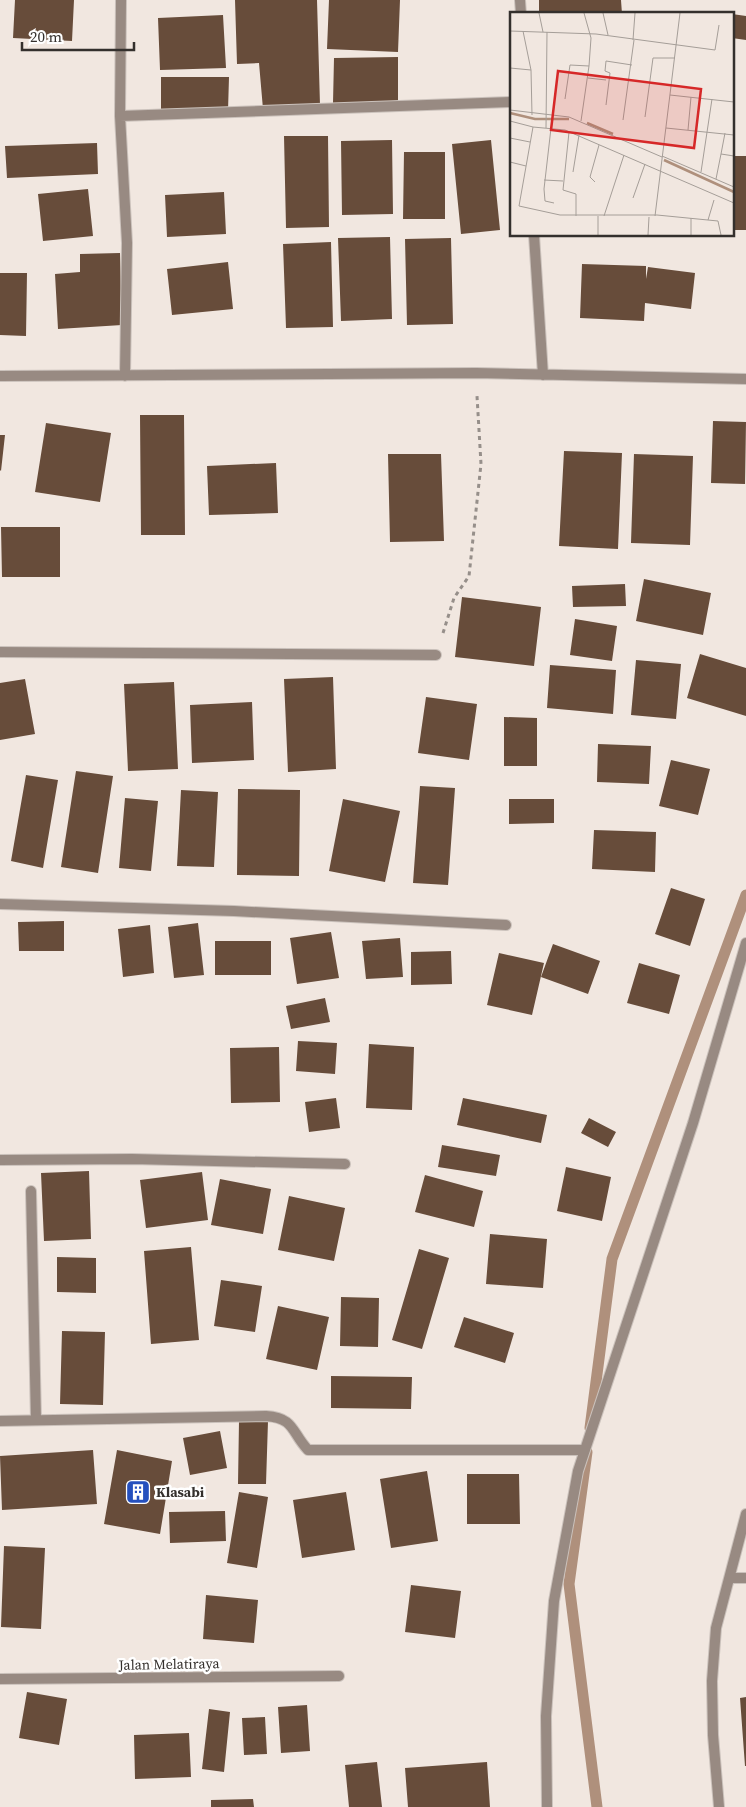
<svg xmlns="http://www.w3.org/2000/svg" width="746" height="1807" viewBox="0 0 746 1807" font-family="'Source Serif 4',serif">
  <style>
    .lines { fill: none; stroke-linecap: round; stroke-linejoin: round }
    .stream { stroke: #af907c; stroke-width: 11 }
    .building { fill: #674c3a }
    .minor-casing { stroke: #cbc2bc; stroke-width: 12 }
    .path { stroke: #968f8a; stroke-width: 3; stroke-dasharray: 4 4; stroke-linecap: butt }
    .minor { stroke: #988a82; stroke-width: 10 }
    .labels { text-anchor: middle; stroke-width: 5; stroke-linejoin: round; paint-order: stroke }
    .poi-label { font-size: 14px; font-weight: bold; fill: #34302d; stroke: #fff; text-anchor: start }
    .street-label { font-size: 14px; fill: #34302d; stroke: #fff }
    .inset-river { fill: none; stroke: #af907c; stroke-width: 2.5 }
    .inset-road { fill: none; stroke: #a59e98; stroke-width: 1 }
    .view { fill: #d62828; fill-opacity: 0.15; stroke: #d62828; stroke-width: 2.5 }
    .inset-edge { fill: none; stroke: #34302d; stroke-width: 2.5 }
  </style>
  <rect width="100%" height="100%" fill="#f1e7e0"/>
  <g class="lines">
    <path class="stream" d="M590 1428 612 1259 746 895
      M587 1452 569 1584 597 1807"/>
  </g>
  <path class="building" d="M15 0H74L72 41 13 38Z
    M235 0H317L320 105 263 109 259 63 237 64Z
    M329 0H400L398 52 327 49Z
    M539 0H621L622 14H539Z
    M732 14 746 16V40L732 38Z
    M223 15 226 68 160 70 158 18Z
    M398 57V103H333L334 58Z
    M161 77H229L228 111H161Z
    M284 136H328L329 227 286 228Z
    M392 140 393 214 342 215 341 141Z
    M491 140 500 230 461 234 452 144Z
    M97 143 98 174 7 178 5 146Z
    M404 152H445V219H403Z
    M732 156H746V230H732Z
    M88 189 93 236 43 241 38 194Z
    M224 192 226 234 167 237 165 195Z
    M390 237 392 319 341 321 338 238Z
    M451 238 453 324 407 325 405 239Z
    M331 242 333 327 286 328 283 244Z
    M120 253 122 325 58 329 55 274 80 272V254Z
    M228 262 233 309 172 315 167 269Z
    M582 264 646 266V279L648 267 695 273 691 309 645 303 644 321 580 318Z
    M0 273H27L26 336 0 335Z
    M140 415H184L185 535H141Z
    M713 421 746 422 745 484 711 483Z
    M46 423 111 433 100 502 35 492Z
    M0 435H5L1 471 0 470Z
    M564 451 622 453 618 549 559 546Z
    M388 454H441L444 541 390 542Z
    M634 454 693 456 690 545 631 543Z
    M276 463 278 513 209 515 207 466Z
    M1 527H60V577H2Z
    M644 579 711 593 703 635 636 621Z
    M625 584 626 606 573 607 572 586Z
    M462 597 541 607 534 666 455 657Z
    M575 619 617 626 612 661 570 655Z
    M700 654 746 668V716L687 698Z
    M636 660 681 664 676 719 631 715Z
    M550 665 616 670 613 714 547 708Z
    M333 677 336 769 288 772 284 679Z
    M25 679 35 734 0 740V683Z
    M174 682 178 769 128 771 124 684Z
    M426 697 477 704 469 760 418 753Z
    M252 702 254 760 192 763 190 705Z
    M504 717 537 718V766H504Z
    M598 744 651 746 649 784 597 782Z
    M671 760 710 769 698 815 659 806Z
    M76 771 113 776 98 873 61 867Z
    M26 775 58 780 43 868 11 861Z
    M420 786 455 788 448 885 413 883Z
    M238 789 300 790 299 876 237 875Z
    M181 790 218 792 214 867 177 866Z
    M125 798 158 801 151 871 119 868Z
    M343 799 400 811 385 882 329 871Z
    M509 799H554V823L509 824Z
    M594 830 656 832 655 872 592 869Z
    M671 888 705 899 690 946 655 934Z
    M64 921V951H19L18 922Z
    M198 923 204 975 174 978 168 927Z
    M150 925 154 973 123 977 118 929Z
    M331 932 339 978 297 984 290 938Z
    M400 938 403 977 366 979 362 941Z
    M215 941H271V975H215Z
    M553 944 600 961 588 994 541 977Z
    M451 951 452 984 411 985V952Z
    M499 953 544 963 532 1015 487 1005Z
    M639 963 680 975 669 1014 627 1003Z
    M325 998 330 1022 291 1029 286 1006Z
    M298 1041 337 1043 335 1074 296 1071Z
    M369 1044 414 1047 412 1110 366 1108Z
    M279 1047 280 1102 231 1103 230 1048Z
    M336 1098 340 1128 309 1132 305 1102Z
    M463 1098 547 1115 541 1143 457 1125Z
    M589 1118 616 1132 608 1147 581 1133Z
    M442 1145 500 1155 496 1176 438 1167Z
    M566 1167 611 1177 602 1221 557 1211Z
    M89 1171 91 1239 44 1241 41 1173Z
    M202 1172 208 1220 146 1228 140 1180Z
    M425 1175 483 1191 474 1227 415 1212Z
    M220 1179 271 1189 263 1234 211 1225Z
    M289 1196 345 1208 334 1261 278 1250Z
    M490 1234 547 1239 543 1288 486 1284Z
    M191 1247 199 1340 151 1344 144 1251Z
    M419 1249 449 1258 422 1349 392 1340Z
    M57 1257 96 1258V1293L57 1292Z
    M221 1280 262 1286 255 1332 214 1326Z
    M341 1297 379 1298 378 1347 340 1346Z
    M278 1306 329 1317 317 1370 266 1359Z
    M464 1317 514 1333 505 1363 454 1347Z
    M62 1331 105 1332 103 1405 60 1404Z
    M331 1376 412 1377 411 1409 331 1408Z
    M239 1421H268L266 1484H238Z
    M220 1431 227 1468 190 1475 183 1438Z
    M93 1450 97 1504 2 1510 0 1456Z
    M117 1450 172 1461 160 1534 104 1524Z
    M427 1471 438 1541 391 1548 380 1479Z
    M467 1474H519L520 1524H467Z
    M239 1492 268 1497 257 1568 227 1563Z
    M346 1492 355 1550 302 1558 293 1500Z
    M225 1511 226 1541 170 1543 169 1512Z
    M4 1546 45 1548 41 1629 1 1627Z
    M411 1585 461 1591 455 1638 405 1632Z
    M206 1595 258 1600 254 1643 203 1639Z
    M27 1692 67 1699 59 1745 19 1738Z
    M746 1697V1766H745L740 1698Z
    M307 1705 310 1751 281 1753 278 1707Z
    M209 1709 230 1712 224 1772 202 1769Z
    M265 1717 267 1754 244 1755 242 1718Z
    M189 1733 191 1777 135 1779 134 1735Z
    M377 1762 382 1807H349L345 1765Z
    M487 1762 490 1807H408L405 1768Z
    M253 1799 254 1807H211V1800Z"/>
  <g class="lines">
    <defs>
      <path id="minor" d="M121 0 120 116 127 243 125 376
        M520 0 521 14
        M120 116 511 102
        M534 235 543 375
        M0 376 476 373 746 379
        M0 652 436 655
        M0 904 234 911 506 925
        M0 1160 132 1159 345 1164
        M31 1191 36 1420
        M0 1421 266 1416C295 1418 291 1432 308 1450H585
        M730 1578H746
        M0 1679 339 1676
        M547 1807 546 1716 554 1601 578 1471 693 1123 746 943
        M719 1807 713 1735 712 1681 716 1628 746 1514"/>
    </defs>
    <use href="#minor" class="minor-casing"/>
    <path class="path" d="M443 633 454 598 469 576 481 464 477 396"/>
    <use href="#minor" class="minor"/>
  </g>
  <defs>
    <symbol id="building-square" viewBox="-11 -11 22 22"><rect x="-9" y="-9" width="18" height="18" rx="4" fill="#2550be" stroke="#fff"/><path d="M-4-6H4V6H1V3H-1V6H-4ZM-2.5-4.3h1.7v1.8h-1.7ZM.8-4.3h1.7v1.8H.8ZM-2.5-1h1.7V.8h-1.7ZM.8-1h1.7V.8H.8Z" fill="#fff"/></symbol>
  </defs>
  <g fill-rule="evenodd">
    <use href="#building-square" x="124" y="1478" width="28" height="28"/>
  </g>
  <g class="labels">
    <g class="poi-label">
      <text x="156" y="1497">Klasabi</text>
    </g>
    <g class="street-label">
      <text transform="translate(169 1664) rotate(-1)" y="5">Jalan Melatiraya</text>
    </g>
  </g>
  <g transform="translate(510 12)">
    <rect width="224" height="224" fill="#f1e7e0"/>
    <path class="inset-river" d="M0 101 25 107H59M77 111 103 122M154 148 224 180"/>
    <path class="inset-road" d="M29 1 33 20M93 1 98 23M0 19 86 22 205 38 209 13M13 19 21 58 22 103M123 28 125 1M0 56 21 58M78 66 96 68M160 83 224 90M55 87 60 53 79 54 81 26 74 1M96 93 100 61 95 59 96 49 122 53M0 98 59 105 152 145M135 105 143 46H165M113 108 124 28M0 109 23 115M71 109 79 54M36 116 37 20M41 116 34 177 35 189 44 191M156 116 224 123M178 118 181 85M59 120 53 178 66 182V204M215 121 211 142 224 144M0 126 20 130M152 144 224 175M0 150 16 154M63 160 69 123M191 160 202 87M206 167 211 142M34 168 53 169M85 170 80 165 89 133M123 186 135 152M94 204 114 143M145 204 170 1M198 208 204 188M88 223V204M138 223 139 205M181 223V206M211 223 208 209 147 203H50L9 194 23 115 55 118 224 191"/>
    <path class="view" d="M48 59 191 77 184 136 41 118Z"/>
    <rect width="224" height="224" class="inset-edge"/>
  </g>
  <path d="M22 42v8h112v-8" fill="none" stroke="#34302d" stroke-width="2.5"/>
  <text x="30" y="42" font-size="15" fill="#34302d" stroke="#ffffff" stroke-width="4" paint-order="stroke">20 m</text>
</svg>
